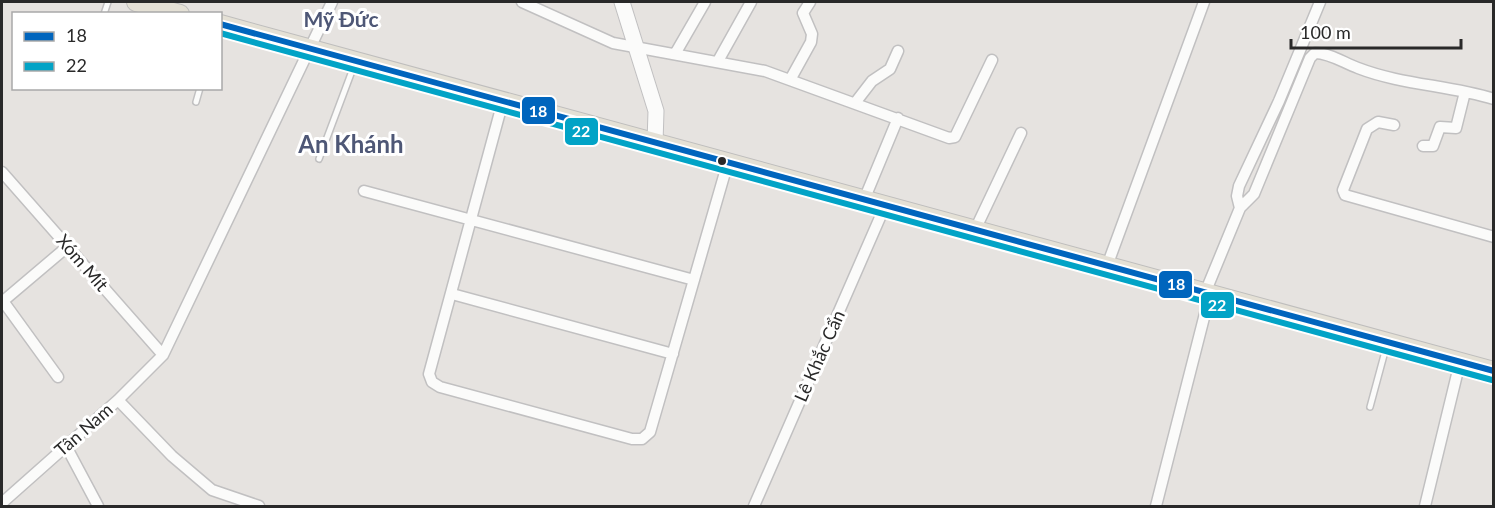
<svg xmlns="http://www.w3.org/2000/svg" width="1495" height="508" viewBox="0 0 1495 508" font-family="Lato,sans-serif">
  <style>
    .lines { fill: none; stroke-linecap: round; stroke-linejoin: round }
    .lane-casing { stroke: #c1c0c1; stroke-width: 8 }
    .street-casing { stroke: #c1c0c1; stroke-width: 13 }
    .secondary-casing { stroke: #c1c0c1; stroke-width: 17 }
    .primary-casing { stroke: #bfbebd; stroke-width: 20 }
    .lane { stroke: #fbfbfa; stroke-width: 5 }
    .street { stroke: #fbfbfa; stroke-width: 10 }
    .secondary { stroke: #fbfbfa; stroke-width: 15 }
    .primary { stroke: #e4e0d5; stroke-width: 18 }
    .bus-1-casing { stroke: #fff; stroke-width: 10 }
    .bus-2-casing { stroke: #fff; stroke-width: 10 }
    .bus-1 { stroke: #0065bd; stroke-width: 6 }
    .bus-2 { stroke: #02a3c6; stroke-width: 6 }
    .bus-dot { fill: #292929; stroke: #fff; stroke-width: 2 }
    .labels { text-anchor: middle; stroke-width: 6; stroke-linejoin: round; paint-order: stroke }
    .street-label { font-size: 18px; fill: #292929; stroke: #fff }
    .quarter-label { font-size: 21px; font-weight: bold; fill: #4e5776; stroke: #fff }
    .district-label { font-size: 24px; font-weight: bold; fill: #4e5776; stroke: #fff }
    .line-badge { stroke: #fff; stroke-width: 2 }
    .badge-label { font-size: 16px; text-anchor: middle; font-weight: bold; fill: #fff }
  </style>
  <rect width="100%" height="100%" fill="#e6e3e0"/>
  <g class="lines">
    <defs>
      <path id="lane" d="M104 14 108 2
        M196 102 200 88
        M319 159 355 63
        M1370 407 1387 344"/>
      <path id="street" d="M522 2 613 43 765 71 949 138 955 137 992 60
        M675 54 705 2
        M718 61 751 2
        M790 80 811 42 812 34 803 13 810 2
        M503 101 429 374 432 382 440 387 632 439H642L650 432 728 162
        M855 103 872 81 890 69 898 51
        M1394 125 1378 122 1367 129 1343 190 1345 195 1494 237
        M1423 146H1433L1440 127 1456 128 1465 92
        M2 172 163 355
        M364 191 694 280
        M864 200 898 118
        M1240 208 1254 194 1310 58 1315 53C1330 53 1344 63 1358 68 1402 85 1449 85 1494 99
        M975 230 1021 133
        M1107 266 1204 2
        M1205 293 1240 208 1237 196 1239 186 1279 101 1320 2
        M452 294 673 354
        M3 301 58 377
        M2 302 67 247
        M118 400 172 456 212 490 259 506
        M66 446 98 506
        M2 503 118 400 163 355 332 2
        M754 506 885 206
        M1156 506 1210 294
        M1425 506 1460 362"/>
      <path id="secondary" d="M622 2 656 111 655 143"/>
      <path id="primary" d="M136 2 180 14
        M220 24 1494 371"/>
    </defs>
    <use href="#lane" class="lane-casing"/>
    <use href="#street" class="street-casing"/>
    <use href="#secondary" class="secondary-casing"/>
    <use href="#primary" class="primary-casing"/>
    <use href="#lane" class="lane"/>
    <use href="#street" class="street"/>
    <use href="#secondary" class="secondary"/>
    <use href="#primary" class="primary"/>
    <defs>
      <path id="bus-1" d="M220 24 1494 371"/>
      <path id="bus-2" d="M220 33 1492 380"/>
    </defs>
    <use href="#bus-1" class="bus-1-casing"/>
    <use href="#bus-2" class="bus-2-casing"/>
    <use href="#bus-1" class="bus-1"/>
    <use href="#bus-2" class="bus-2"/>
  </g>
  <circle class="bus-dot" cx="722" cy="161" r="5"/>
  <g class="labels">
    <g class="street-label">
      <text transform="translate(82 263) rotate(49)" y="6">Xóm Mít</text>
      <text transform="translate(820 356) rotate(-66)" y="6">Lê Khắc Cẩn</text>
      <text transform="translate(84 430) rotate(-41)" y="6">Tân Nam</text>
    </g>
    <g class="quarter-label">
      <text x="341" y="27">Mỹ Đức</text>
    </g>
    <g class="district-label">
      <text x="351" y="153">An Khánh</text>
    </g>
  </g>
  <g class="line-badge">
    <rect x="521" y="96" width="35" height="29" rx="6" fill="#0065bd"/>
    <rect x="564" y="117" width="35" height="29" rx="6" fill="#02a3c6"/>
    <rect x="1158" y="270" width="35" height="29" rx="6" fill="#0065bd"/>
    <rect x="1200" y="291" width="35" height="28" rx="6" fill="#02a3c6"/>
  </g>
  <g class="badge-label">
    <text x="538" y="117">18</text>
    <text x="581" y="137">22</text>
    <text x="1176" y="290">18</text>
    <text x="1217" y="311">22</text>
  </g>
  <rect width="1495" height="508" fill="none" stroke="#292929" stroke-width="6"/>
  <rect x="12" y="12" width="210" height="78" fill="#ffffff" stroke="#a9a9a9" stroke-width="1.5"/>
  <rect x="24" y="32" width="30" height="9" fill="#0065bd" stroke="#a9a9a9" stroke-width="1.5"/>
  <text x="66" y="42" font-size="18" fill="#292929">18</text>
  <rect x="24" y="62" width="30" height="9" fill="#02a3c6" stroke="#a9a9a9" stroke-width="1.5"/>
  <text x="66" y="72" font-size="18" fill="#292929">22</text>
  <path d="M1291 39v9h170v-9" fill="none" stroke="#292929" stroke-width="3"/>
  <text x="1300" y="39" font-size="18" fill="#292929" stroke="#ffffff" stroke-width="4.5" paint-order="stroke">100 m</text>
</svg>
